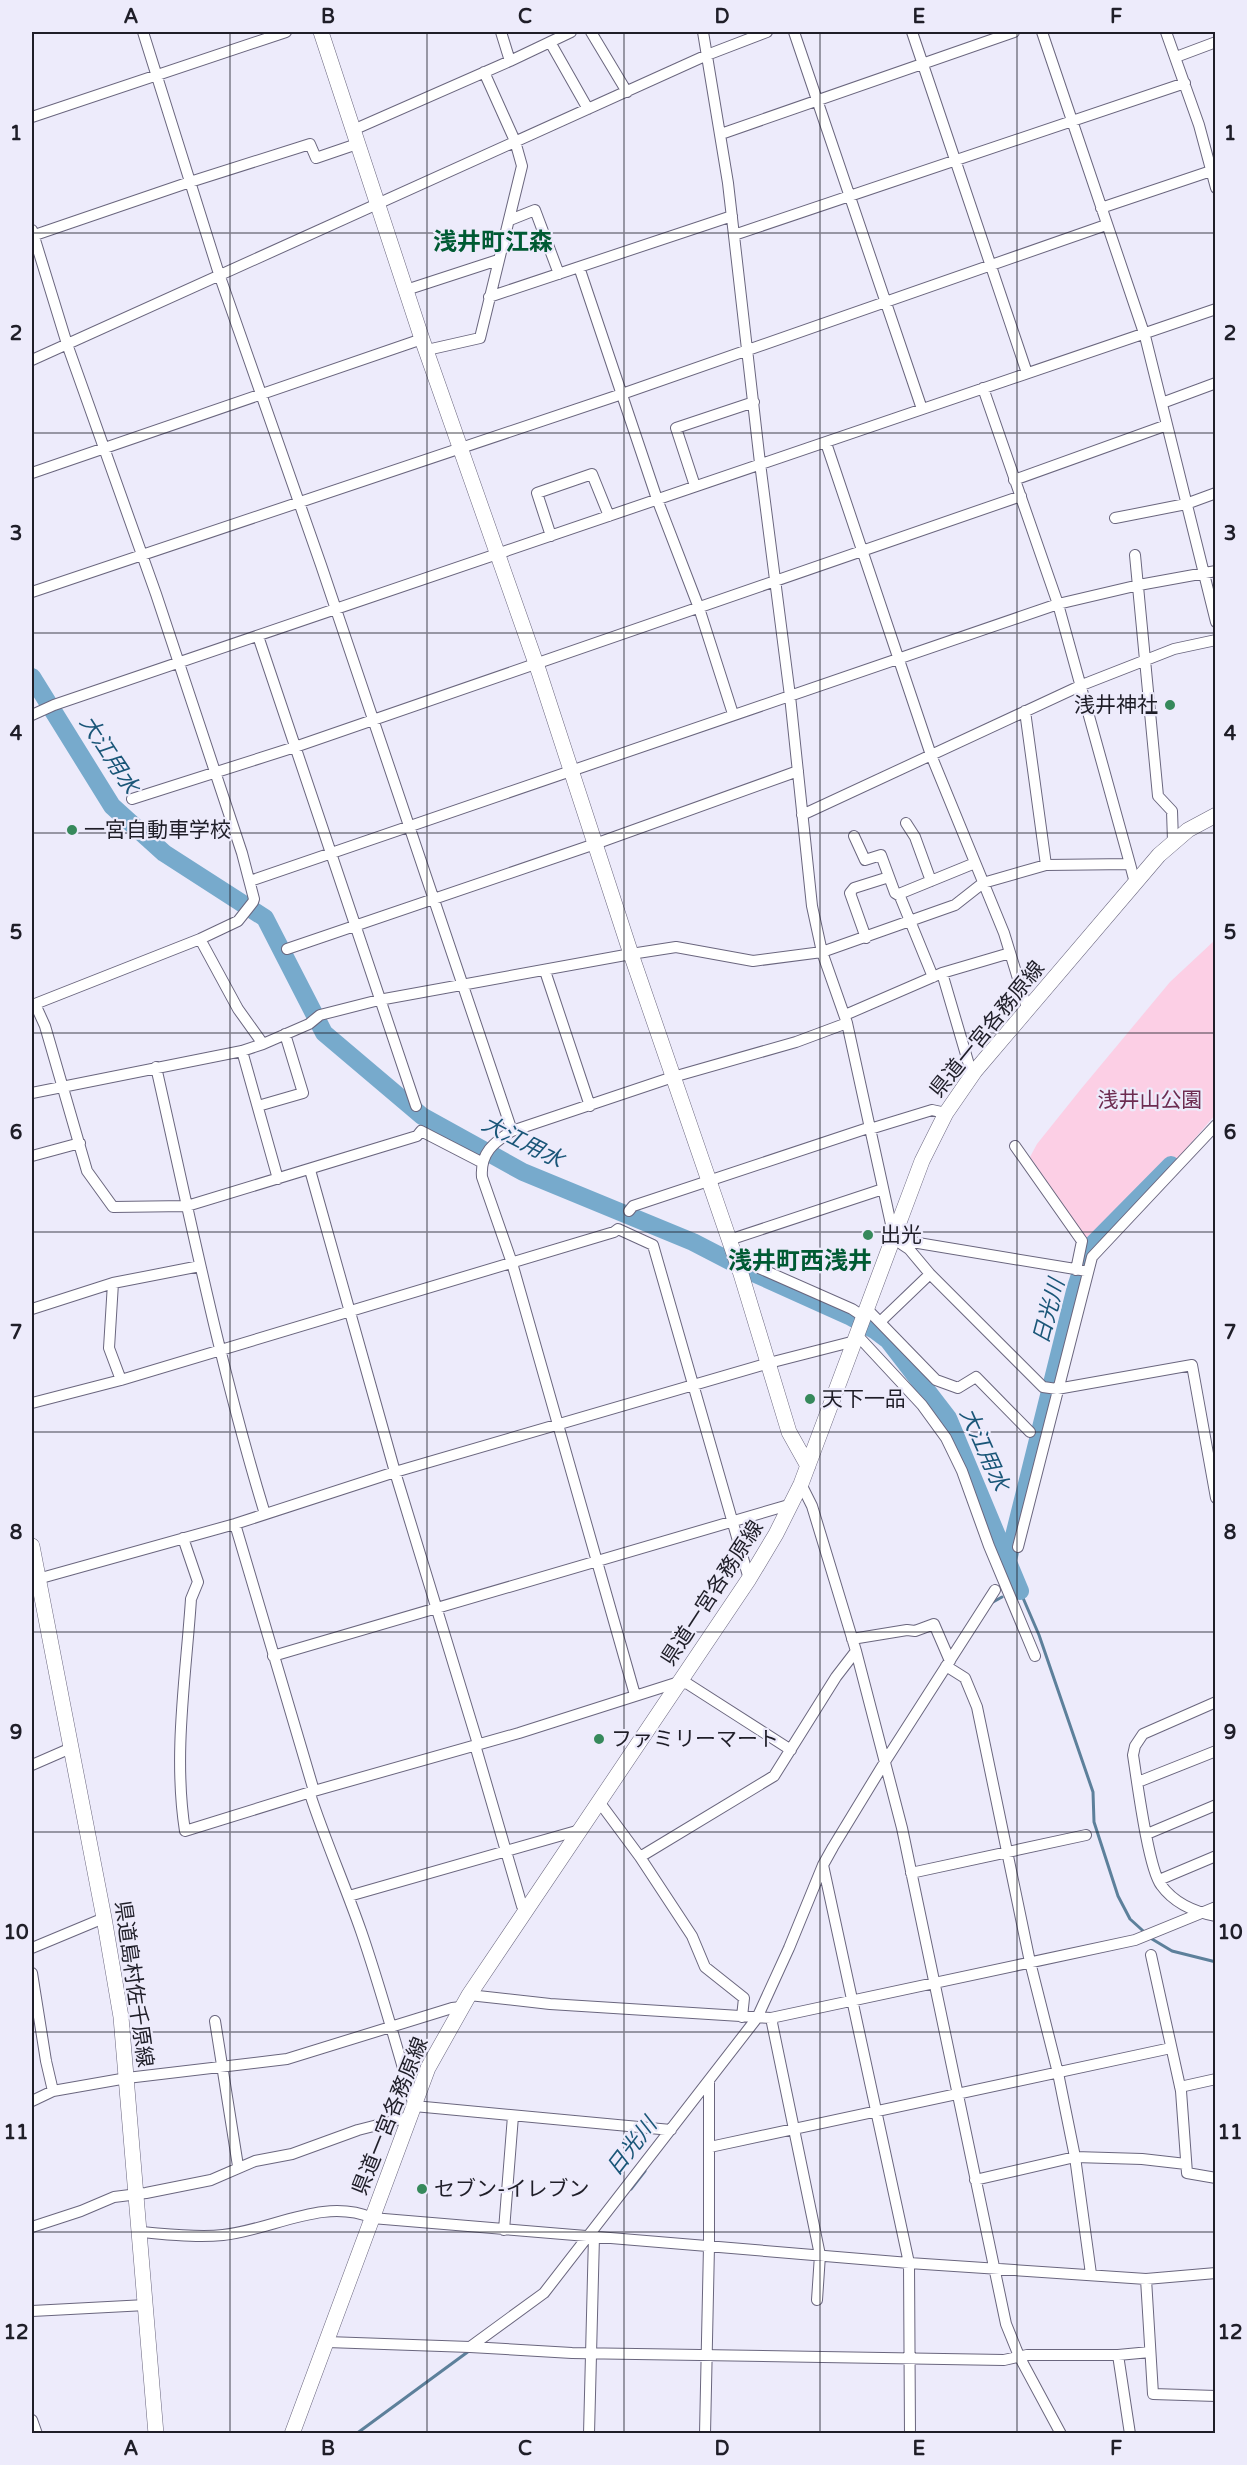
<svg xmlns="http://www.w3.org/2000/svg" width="1247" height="2465" viewBox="0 0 1247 2465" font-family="'Varela Round','Noto Sans JP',sans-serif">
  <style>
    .park { fill: #fccfe5 }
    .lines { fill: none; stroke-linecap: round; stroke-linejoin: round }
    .stream { stroke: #5d809b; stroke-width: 3 }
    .river { stroke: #7ac; stroke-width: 18 }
    .street-casing { stroke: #6a667e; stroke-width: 12 }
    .secondary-casing { stroke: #6a667e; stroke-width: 16 }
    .street { stroke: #fff; stroke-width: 10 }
    .secondary { stroke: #fff; stroke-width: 15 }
    .grid { fill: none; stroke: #1f1e28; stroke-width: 1.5; stroke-opacity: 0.55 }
    .poi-dot { fill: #36895b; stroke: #edebfb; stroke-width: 2 }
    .labels { text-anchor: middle; stroke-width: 4.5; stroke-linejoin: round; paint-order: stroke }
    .poi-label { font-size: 21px; fill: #1f1e28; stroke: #edebfb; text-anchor: start }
    .street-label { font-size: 21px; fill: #1f1e28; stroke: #edebfb }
    .park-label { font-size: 21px; fill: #6d2c51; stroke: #edebfb }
    .water-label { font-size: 22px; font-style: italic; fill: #1a5678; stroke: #edebfb }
    .quarter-label { font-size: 24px; font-weight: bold; fill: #005a33; stroke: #edebfb }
    .neatline { fill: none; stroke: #1f1e28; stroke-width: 2 }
    .grid-label { font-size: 20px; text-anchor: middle; font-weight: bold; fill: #1f1e28 }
  </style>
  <rect width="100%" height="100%" fill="#edebfb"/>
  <path class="park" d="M1215 940V1115L1184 1151 1090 1243 1030 1157 1037 1144 1081 1089 1170 982Z"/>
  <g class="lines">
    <path class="stream" d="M1015 1593 1020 1591 1039 1635 1093 1792 1094 1822 1118 1896 1130 1919 1152 1939 1172 1951 1216 1962
      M993 1602 1002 1597
      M631 2189 645 2171
      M356 2434 469 2351"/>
    <path class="river" d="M32 677 112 806 164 853 265 918 324 1033 422 1116 523 1172 693 1242 749 1271 849 1316 876 1331 888 1340 948 1418 1020 1591
      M1008 1560 1076 1287 1089 1248 1171 1165"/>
    <defs>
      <path id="street" d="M143 32 219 274 321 565 512 1131
        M501 32 510 61
        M591 32 627 92
        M703 32 728 183 760 463 790 696 812 906 822 952 847 1023 894 1238
        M794 32 922 409
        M912 32 1027 373
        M1042 32 1145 336 1216 622
        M1166 32 1199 125 1216 188
        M550 42 588 109
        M1176 57 1216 42
        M32 117 286 32
        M353 130 510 61 571 32
        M721 134 1014 32
        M1101 208 1211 171
        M510 220 535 210 559 274
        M32 230 67 344 156 594 242 853 254 899 253 902 238 921 200 939 35 1004 45 1026 87 1171 113 1207 187 1206 417 1136 421 1131 483 1163
        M734 235 1185 83
        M32 236 190 182 310 144 316 158 357 144
        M579 267 657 499 699 608 733 714
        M406 290 498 260
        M489 297 732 216
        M427 350 480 338 522 166 515 141 484 72
        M32 360 707 55 767 32
        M983 388 1058 604 1130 864
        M1162 403 1216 383
        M826 443 931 755 1004 933 1027 1008
        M32 473 422 339
        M1014 480 1167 425
        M695 486 676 428 754 402
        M1115 518 1186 504 1216 493
        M551 536 537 493 592 474 609 516
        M1135 555 1158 796 1172 811 1173 841
        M32 592 622 394 1106 225
        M258 636 416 1106
        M1025 711 1046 865
        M32 715 54 705 1216 309
        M132 799 295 747 1021 496
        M802 815 1082 685 1174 649 1216 640
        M906 823 915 837 931 881
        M854 836 865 860 881 855 895 893 900 896
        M250 881 1058 604 1139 585 1216 571
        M866 938 850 893 854 888 889 877
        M200 939 238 1009 263 1044
        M287 949 595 844 798 771
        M545 971 590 1106
        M942 973 972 1075
        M933 977 899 894 975 863
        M845 1015 942 973 1010 953
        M242 1051 278 1179
        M156 1067C190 1217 220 1367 265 1514
        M32 1093 242 1051 263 1044 309 1024 320 1015 379 1000 631 954 676 947 753 961 822 952 955 905 983 883 1046 865 1130 864 1135 883
        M258 1106 303 1093 285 1034
        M1015 1146 1082 1241 1076 1270
        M32 1156 80 1143
        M310 1170 395 1472 478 1744
        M629 1211 633 1206 865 1129H870L932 1110 946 1113
        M729 1240 883 1189
        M734 1257 852 1309 864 1317
        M1087 1271 894 1239 909 1249 930 1274 1043 1387 1057 1389 1192 1365 1216 1498
        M113 1283 109 1348 121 1380
        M32 1309 113 1283 200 1266
        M867 1309 936 1380 958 1388 976 1377 1030 1432
        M881 1321 930 1274
        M857 1335 922 1405 946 1438 962 1471 989 1546 1035 1656
        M32 1403 121 1380 614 1232 618 1229 653 1245 749 1579
        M801 1484 812 1506 856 1651 902 1828 1006 2324 1019 2356 1061 2434
        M235 1524 314 1791
        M183 1538 198 1582 191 1599C186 1675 173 1755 185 1831L314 1791 519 1733 679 1682 688 1684 791 1750
        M1018 1547 1092 1257 1216 1125
        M34 1580 235 1524 395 1472 769 1363 855 1341
        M852 1639 907 1630 915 1631 934 1624 950 1661
        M273 1656 792 1504
        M946 1666 965 1678 977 1707 1030 1962 1058 2073 1075 2157 1091 2274
        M635 1695 512 1263 482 1177C480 1153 494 1142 512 1131L673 1077 796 1042 847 1023
        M1216 1702 1143 1734 1135 1746 1133 1755C1137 1780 1148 1868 1161 1885 1174 1903 1194 1912 1216 1916
        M475 1745 522 1906 525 1911
        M32 1765 71 1748
        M1138 1782 1216 1751
        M310 1794C325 1840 345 1885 361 1931 381 1989 397 2048 414 2106L671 2130
        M600 1803 640 1857 692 1936 705 1967 744 1998 742 2017
        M1147 1834 1216 1805
        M640 1857 774 1776 836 1677 856 1651
        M823 1865 909 2263 910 2434
        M911 1873 1086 1835
        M1159 1880 1216 1856
        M349 1896 580 1830
        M32 1948 104 1918
        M1151 1955 1181 2091 1187 2173 1216 2178
        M32 1973 46 2061 53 2091
        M469 1995 550 2004 771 2018 1135 1940 1216 1907
        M771 2018 820 2255 817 2300
        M215 2021 238 2166
        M1180 2087 1216 2079
        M32 2101 53 2091 127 2078 287 2059 452 2008 461 2007
        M710 2147 1171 2048
        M975 2180 1075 2157 1142 2159 1186 2164
        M32 2227 81 2211 114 2197 146 2193 211 2180 255 2161 292 2154 358 2130 409 2117
        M504 2230 513 2116
        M140 2232C167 2234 196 2238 223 2235 272 2230 324 2197 372 2218L909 2263 1146 2279 1216 2273
        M1146 2279 1153 2394 1216 2396
        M32 2311 146 2305
        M327 2342 470 2347 572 2353 1004 2360 1027 2355H1118L1130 2434
        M470 2347 544 2293 757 2018 789 1948 823 1865 833 1847 886 1760 995 1590
        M1118 2355 1150 2352
        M32 2420 37 2434
        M589 2434 594 2236
        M705 2434 709 2246V2081"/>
      <path id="secondary" d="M321 32 422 339 539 672 631 954 741 1274 789 1432 808 1466
        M32 1546 104 1918 121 2017 156 2434
        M292 2434 428 2068 469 1995 749 1579 776 1534 801 1484 922 1161 946 1113 975 1071 1159 855 1188 830 1216 815"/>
    </defs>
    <use href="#street" class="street-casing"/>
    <use href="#secondary" class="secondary-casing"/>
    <use href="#street" class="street"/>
    <use href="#secondary" class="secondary"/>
  </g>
  <path class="grid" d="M230 32V2434M427 32V2434M624 32V2434M820 32V2434M1017 32V2434M32 233H1216M32 433H1216M32 633H1216M32 833H1216M32 1033H1216M32 1232H1216M32 1432H1216M32 1632H1216M32 1832H1216M32 2032H1216M32 2232H1216"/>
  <g class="poi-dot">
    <circle cx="1170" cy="705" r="6"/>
    <circle cx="72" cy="830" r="6"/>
    <circle cx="868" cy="1235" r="6"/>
    <circle cx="810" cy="1399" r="6"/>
    <circle cx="599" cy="1739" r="6"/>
    <circle cx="422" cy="2189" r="6"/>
  </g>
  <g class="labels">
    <g class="poi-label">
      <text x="1158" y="712" text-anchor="end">浅井神社</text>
      <text x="84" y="837">一宮自動車学校</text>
      <text x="880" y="1242">出光</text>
      <text x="822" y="1406">天下一品</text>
      <text x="611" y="1746">ファミリーマート</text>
      <text x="434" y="2196">セブン-イレブン</text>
    </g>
    <g class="street-label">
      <text transform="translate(987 1029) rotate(-51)" y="7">県道一宮各務原線</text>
      <text transform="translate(712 1593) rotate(-57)" y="7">県道一宮各務原線</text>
      <text transform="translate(134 1984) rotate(82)" y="7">県道島村佐千原線</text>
      <text transform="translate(390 2116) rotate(-68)" y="7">県道一宮各務原線</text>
    </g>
    <g class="park-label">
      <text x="1150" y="1107">浅井山公園</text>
    </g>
    <g class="water-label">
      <text transform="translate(110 754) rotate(57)" y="8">大江用水</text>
      <text transform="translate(523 1141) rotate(27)" y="8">大江用水</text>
      <text transform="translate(1048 1311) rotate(-75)" y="8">日光川</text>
      <text transform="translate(985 1449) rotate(66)" y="8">大江用水</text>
      <text transform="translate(631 2146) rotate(-52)" y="8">日光川</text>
    </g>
    <g class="quarter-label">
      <text x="493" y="250">浅井町江森</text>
      <text x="800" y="1269">浅井町西浅井</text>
    </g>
  </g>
  <rect width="1247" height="2465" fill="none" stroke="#edebfb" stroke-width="66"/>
  <rect x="33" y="33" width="1181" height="2399" class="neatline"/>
  <g class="grid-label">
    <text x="131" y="23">A</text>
    <text x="328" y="23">B</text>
    <text x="525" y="23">C</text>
    <text x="722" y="23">D</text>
    <text x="919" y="23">E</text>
    <text x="1116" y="23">F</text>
    <text x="16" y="140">1</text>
    <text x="1230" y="140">1</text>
    <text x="16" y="340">2</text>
    <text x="1230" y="340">2</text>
    <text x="16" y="540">3</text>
    <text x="1230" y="540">3</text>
    <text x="16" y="740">4</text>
    <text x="1230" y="740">4</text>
    <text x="16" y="939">5</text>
    <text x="1230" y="939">5</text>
    <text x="16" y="1139">6</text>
    <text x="1230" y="1139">6</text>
    <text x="16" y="1339">7</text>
    <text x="1230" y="1339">7</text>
    <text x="16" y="1539">8</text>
    <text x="1230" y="1539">8</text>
    <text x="16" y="1739">9</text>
    <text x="1230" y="1739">9</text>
    <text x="16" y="1939">10</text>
    <text x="1230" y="1939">10</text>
    <text x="16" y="2139">11</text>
    <text x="1230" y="2139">11</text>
    <text x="16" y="2339">12</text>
    <text x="1230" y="2339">12</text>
    <text x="131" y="2455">A</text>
    <text x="328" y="2455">B</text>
    <text x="525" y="2455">C</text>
    <text x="722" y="2455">D</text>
    <text x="919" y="2455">E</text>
    <text x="1116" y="2455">F</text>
  </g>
</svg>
